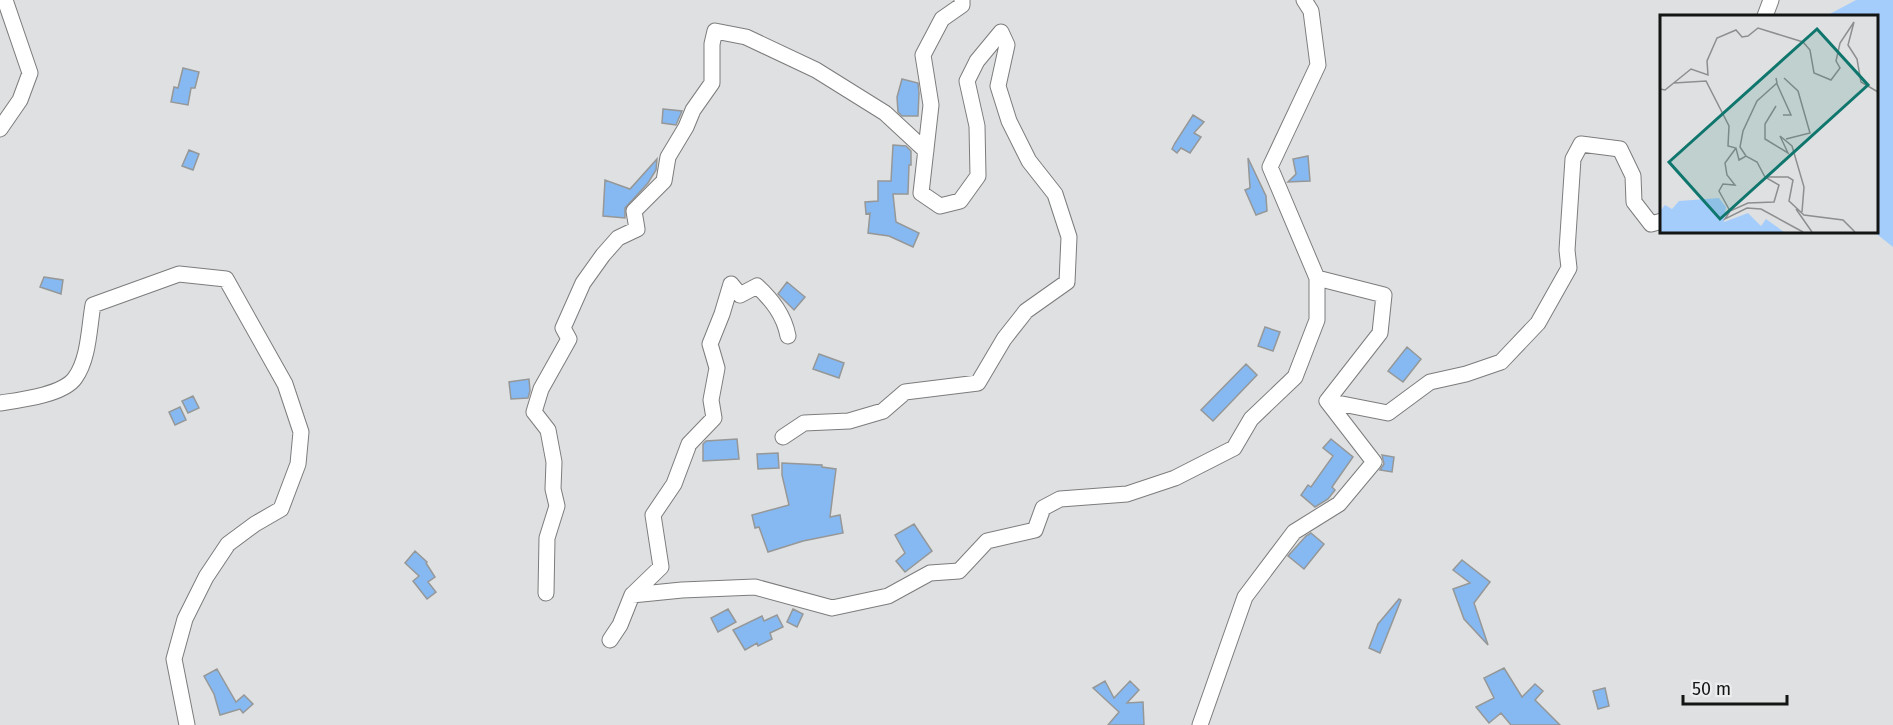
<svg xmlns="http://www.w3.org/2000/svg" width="1893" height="725" viewBox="0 0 1893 725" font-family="'Fira Sans',sans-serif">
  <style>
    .green { fill: #a5cdfb }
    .building { fill: #86b8f1; stroke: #969797; stroke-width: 1.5 }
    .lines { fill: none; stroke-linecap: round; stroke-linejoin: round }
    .minor-casing { stroke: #7c7c7d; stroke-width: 17 }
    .minor { stroke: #fff; stroke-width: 15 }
    .inset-road { fill: none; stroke: #8d8e8f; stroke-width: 1.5 }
    .view { fill: #0f766e; fill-opacity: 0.15; stroke: #0f766e; stroke-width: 3 }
    .inset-edge { fill: none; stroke: #131414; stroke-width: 3 }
  </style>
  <rect width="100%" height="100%" fill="#dfe0e1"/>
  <path class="green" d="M1856 0H1893V247L1873 231H1876V16H1826Z"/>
  <path class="building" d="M183 68 199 72 195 88H191L188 105 171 102 174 87 178 88Z
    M902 79 918 83 919 93 918 116H902L898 112 897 97Z
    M663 109 682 111 676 125 662 123Z
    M1193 115 1204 122 1194 133 1201 137 1190 153 1181 148 1177 153 1172 149 1175 143Z
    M893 145 906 146 911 151V165H909L908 194H893L896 222 919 233 913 247 889 236 868 233 870 213 866 214 865 202 878 201V181H891Z
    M189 150 199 154 193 170 182 166Z
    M1308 156 1310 181 1288 182 1296 174 1293 159Z
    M1248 158 1266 196 1267 211 1256 215 1245 190 1250 188Z
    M657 159 656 170 648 183 625 208V218L603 216 605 180 630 189Z
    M44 277 63 280 61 294 40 287Z
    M787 282 805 297 794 310 778 294Z
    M1265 327 1280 332 1273 351 1258 346Z
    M1407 347 1421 359 1403 382 1388 371Z
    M819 354 844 363 839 378 813 369Z
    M1246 364 1257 375 1213 421 1201 410Z
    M529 379 530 391 528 398 511 399 509 382Z
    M193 396 199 408 188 413 182 401Z
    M180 407 186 420 175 425 169 412Z
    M737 439 739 459 703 461V444L706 441Z
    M1331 439 1353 457 1332 487 1335 490 1328 499 1315 507 1301 495 1308 485 1311 487 1333 456 1323 448Z
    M778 453 779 468 758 469 757 454Z
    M1382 455 1394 457 1392 472 1380 470 1384 464Z
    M782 463 822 465V467L836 469 830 517 840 515 843 533 803 541 768 552 759 527 755 528 752 515 789 505 782 475Z
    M914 524 932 551 905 572 896 561 905 553 895 535Z
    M1311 533 1324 544 1304 569 1288 556 1306 536Z
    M415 551 427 562 426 563 435 577 428 582 436 592 427 599 413 581 419 576 405 563Z
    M1462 560 1490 582 1474 603 1488 645 1464 619 1453 589 1470 583 1453 570Z
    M1399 599 1401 600 1380 653 1369 648 1378 624Z
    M728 609 736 622 718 632 711 618Z
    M793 609 803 614 797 627 787 622Z
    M777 615 783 627 770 633 772 639 758 646 757 643 745 650 733 630 762 616 764 621Z
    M1504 668 1522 697 1535 684 1543 691 1535 700 1560 725H1511L1501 713 1489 723 1476 707 1494 698 1484 678Z
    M217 669 236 702 244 695 253 704 243 713 240 709 220 715 214 694 204 676Z
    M1105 681 1114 698 1130 681 1139 690 1127 703 1143 702 1144 725H1108L1119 712 1093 688Z
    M1605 688 1609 706 1598 709 1593 691Z"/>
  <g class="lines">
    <defs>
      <path id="minor" d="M1765 16 1771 0
        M0 129 20 100 30 73 5 0
        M1327 401 1388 413 1430 382 1466 374 1501 362 1538 323 1569 268 1567 250 1573 159 1581 144 1620 149 1633 176 1634 202 1651 224 1662 221
        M0 403C20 400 63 395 75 378 89 359 89 327 93 305L179 274 226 279 285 384 301 432 298 464 281 509 255 524 228 544 206 577 185 619 174 659 187 725
        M783 437 804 423 849 421 883 411 905 392 978 383 1004 339 1026 311 1067 282 1069 237 1055 194 1029 161 1009 121 998 86 1007 45 1001 32 977 61 967 81 977 126 978 176 960 201 940 206 921 193 931 105 923 55 942 19 962 5V0
        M546 593 547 538 557 506 553 489 554 462 548 430 534 412 541 389 569 339 563 328 583 283 603 255 618 238 637 229 634 211 664 181 668 157 686 127 693 110 712 83V44L715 31 746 37 816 70 885 113 926 151
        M632 595 661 567 653 515 674 484 689 444 714 418 711 400 717 368 710 344 722 314 731 284 740 295 757 286C772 300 784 315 788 336
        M610 640 620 625 632 595 682 590 755 587 832 608 888 596 930 573 959 571 987 541 1035 530 1043 508 1060 499 1127 494 1175 478 1234 448 1251 419 1295 377 1317 320V278
        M1200 725 1245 597 1294 532 1339 504 1374 462 1327 401 1380 333 1384 295 1317 278 1270 167 1318 65 1311 11 1304 0"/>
    </defs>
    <use href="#minor" class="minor-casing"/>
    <use href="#minor" class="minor"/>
  </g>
  <g transform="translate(1660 15)">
    <rect width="218" height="218" fill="#dfe0e1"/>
    <path d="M59 183 66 192 64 207 88 198 101 211 106 204 124 217H0V196L5 190 12 194 19 186Z" fill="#a5cdfb"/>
    <path class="inset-road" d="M124 63 138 76 150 118 126 124M14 68 46 66 69 111 68 131 76 133 79 145 86 141 97 147 105 162H128L133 165 129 186 144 200 183 205 195 217M117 69 131 100H123M0 74 5 75 31 54 48 60 47 46 57 23 76 15 82 22 88 21 98 13 143 27 150 35 154 58 171 65 180 53 176 46 180 28 194 7 188 30 197 44 201 67 218 77M116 91 105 109V124L128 138 120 121 132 131 144 172 142 197M86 141 80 132 83 116 97 86 117 68 116 63M105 162 119 170 114 187 88 188 70 196 65 204 87 193 101 194 143 217M136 194 152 217M70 196 59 176 63 169 75 170 67 160 65 148 76 133"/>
    <path class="view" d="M157 14 208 70 60 204 9 147Z"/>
    <rect width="218" height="218" class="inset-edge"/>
  </g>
  <path d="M1683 695v9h104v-9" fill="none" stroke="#131414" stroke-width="3"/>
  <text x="1692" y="695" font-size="18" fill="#131414" stroke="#ecedee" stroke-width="4.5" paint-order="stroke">50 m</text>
</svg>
